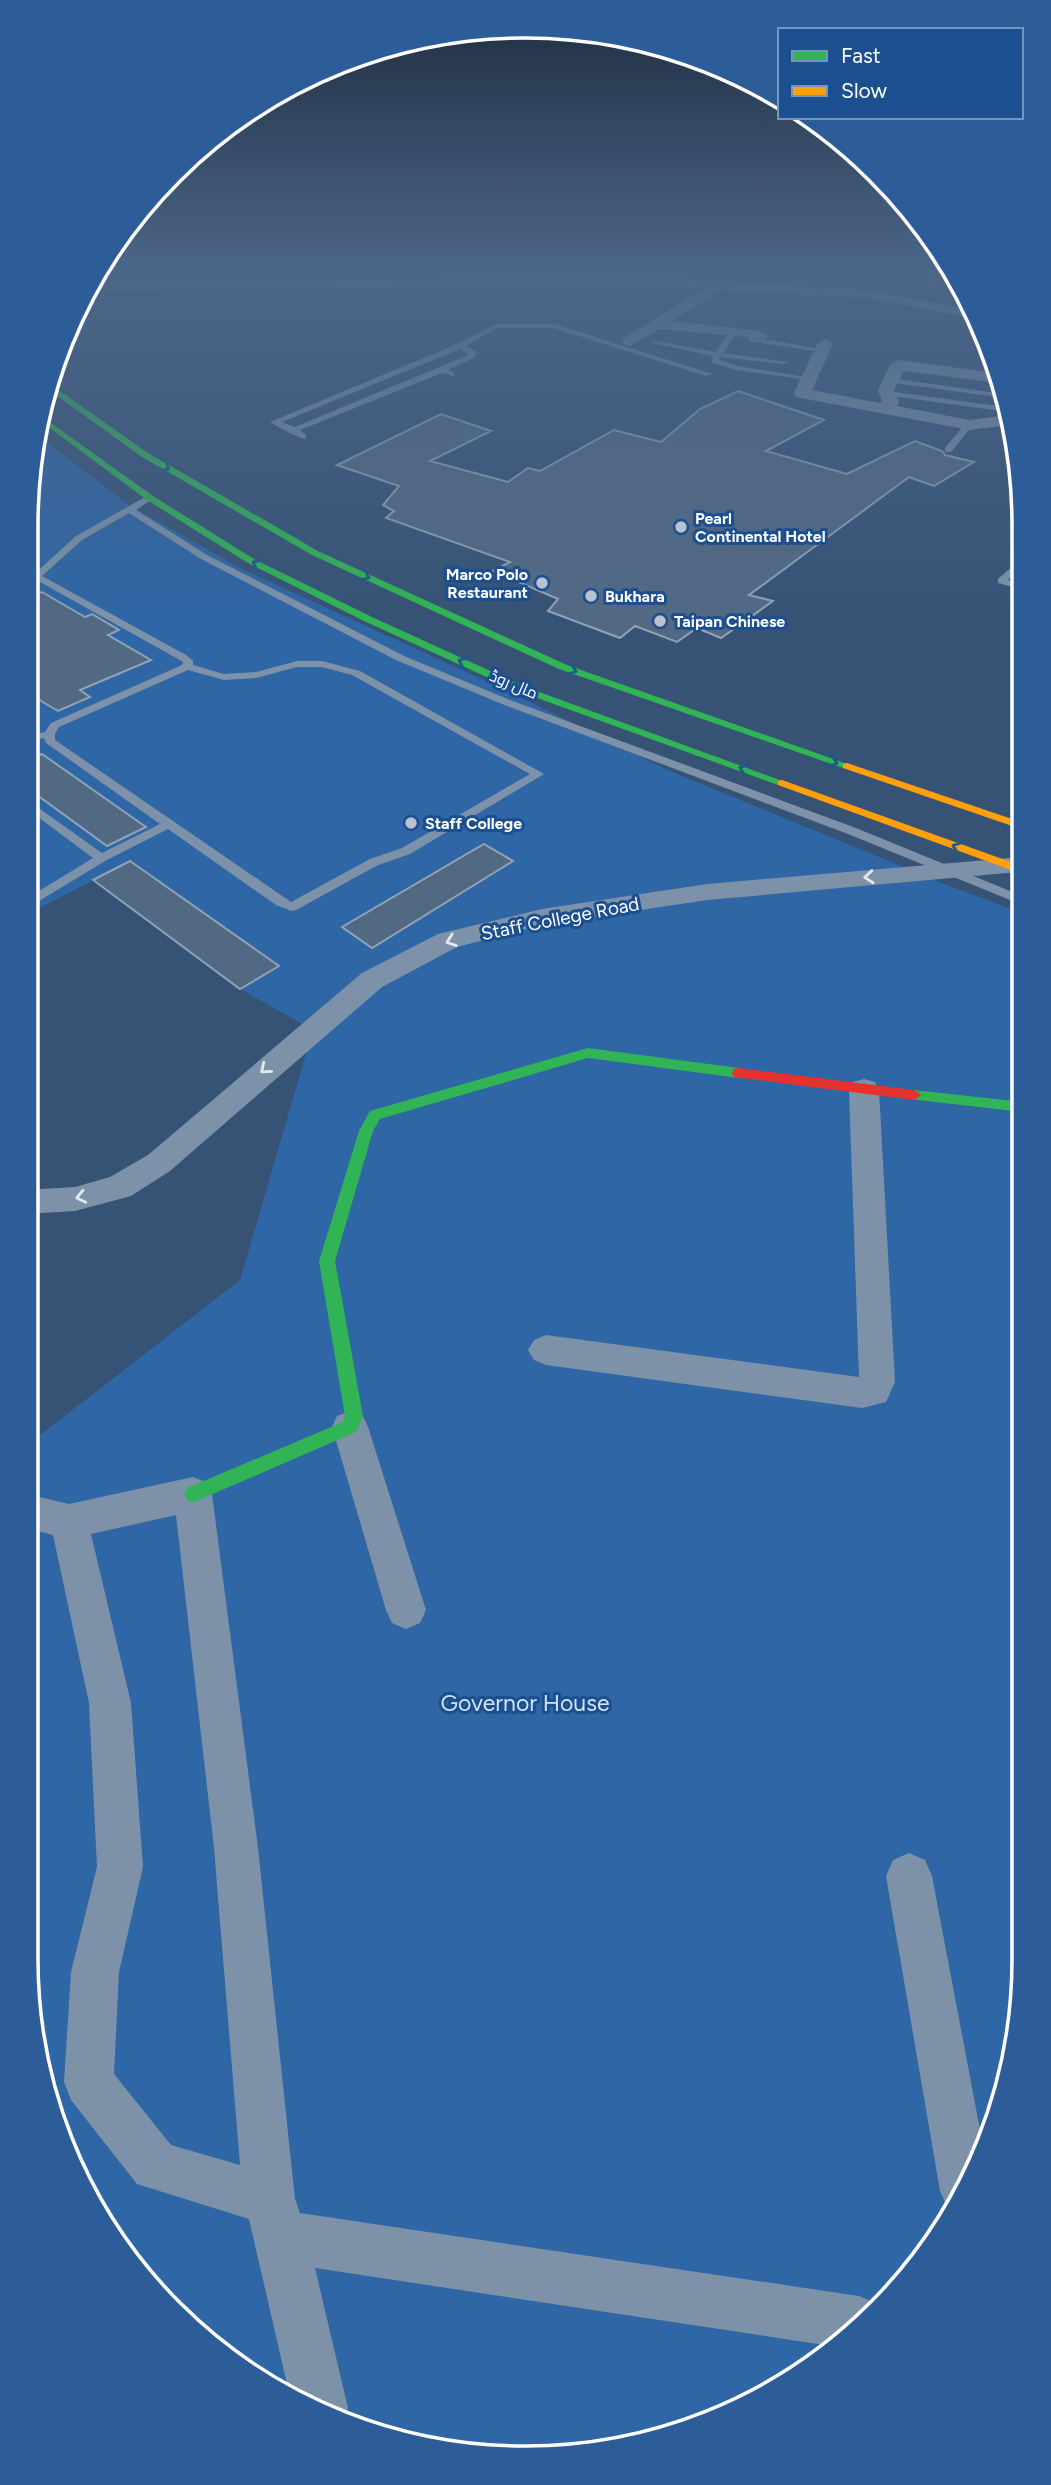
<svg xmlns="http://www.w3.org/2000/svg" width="1051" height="2485" viewBox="0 0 1051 2485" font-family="Figtree,Cairo,sans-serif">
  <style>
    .green { fill: #2f66a5 }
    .building { fill: #526984; stroke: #92a2b6; stroke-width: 2 }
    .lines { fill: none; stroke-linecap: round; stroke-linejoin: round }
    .lane { fill: #7d92a8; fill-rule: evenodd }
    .street { fill: #7d92a8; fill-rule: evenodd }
    .fast { fill: #30b455; fill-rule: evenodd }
    .slow { fill: #ff9f0a; fill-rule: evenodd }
    .jam { fill: #e5322d; fill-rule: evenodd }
    .oneway { stroke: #1d5989 }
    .oneway2 { stroke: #e5e9ee }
    .poi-dot { fill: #b9c2ce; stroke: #1b4f8f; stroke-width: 2.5 }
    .labels { text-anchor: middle; stroke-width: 6; stroke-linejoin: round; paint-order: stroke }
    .far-poi-label { font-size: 16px; font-weight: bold; fill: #fff; stroke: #1b4f8f; text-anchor: start }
    .far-street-label { font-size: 16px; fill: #fff; stroke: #1b4f8f }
    .street-label { font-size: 19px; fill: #fff; stroke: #1b4f8f }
    .near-park-label { font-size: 23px; fill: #cfe3fa; stroke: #1b4f8f }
    .rim { fill: none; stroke: #fff; stroke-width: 3.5 }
  </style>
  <rect width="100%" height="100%" fill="#365274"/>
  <path class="green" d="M41 438 129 505 240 568 512 693 670 771 947 885 1022 913 1025 1959 998 2120 958 2209 901 2288 775 2392 623 2449 525 2459 428 2449 276 2392 150 2288 93 2209 53 2120 26 1960V1446L240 1280 313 1030 240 989 94 880 26 915V525Z"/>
  <path class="building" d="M738 391 824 420 766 451 847 474 915 441 942 451 945 455 974 462 934 486 909 477 749 595 773 601 721 638 697 628 677 642 635 626 620 638 548 611 558 599 493 571 510 562 386 518 394 511 383 505 399 486 337 465 441 414 491 431 430 461 508 482 528 468 540 471 614 430 661 442 700 409Z
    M42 592 85 617 92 614 119 630 108 635 151 660 80 690 90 697 58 711 26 692V598Z
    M42 754 146 827 107 846 26 787V761Z
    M484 844 513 861 372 948 342 927Z
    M130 861 279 966 240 989 93 880Z"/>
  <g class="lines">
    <path class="lane" d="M932 268H938V287L933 286Z
      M496 324H554L713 374 706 376 553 328H497L466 346 477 352 474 358 448 370 454 372V376L442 373 300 430 306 435V439C300 439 276 426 270 422L457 344ZM460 349 468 355 295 427 282 422Z
      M729 331 736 333 723 353 788 362 784 364 720 357 718 359 737 366 812 378 808 380 736 370 711 362 713 356 652 343 656 341 716 352Z
      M753 334 757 338 826 350 822 352 753 342 749 340V336Z
      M890 378 1003 394 1004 398 887 382Z
      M887 391 1006 407 1008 412 884 395Z
      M966 423 973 425 951 452H945V448Z
      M147 496 154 498 136 510 207 555 404 656 510 700 856 828 1022 896V905L848 834 502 704 396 660 201 559 129 513 82 540 42 576 186 655 193 661V665L224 674 256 672 297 661H322L360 671 544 774 410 854 378 865 296 910 292 911 276 905 168 829 105 861 26 909V899L93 858 26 808V799L102 853 160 824 46 743 44 738 26 742V736L45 732 51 723 182 665 183 662 178 659 31 577 76 536ZM297 667H322L352 675 530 774 402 848 370 859 291 902 55 740V734L59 727 188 670 224 680 256 678Z
      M1021 559V567L1008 580 1021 583V589L998 583V579Z"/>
    <path class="street" d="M662 278 867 290 973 310 978 319 867 298 722 290 672 321 760 331 768 336 766 339 660 329 630 346 624 344 622 341 624 338 704 289 662 286 87 290 91 282Z
      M825 339 833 344 812 390 880 403 882 401 878 390 890 365 898 360 997 373 999 383 904 371 894 390 899 402 897 406 969 420 1008 415 1011 425 969 430 796 397 794 393 817 344Z
      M1010 858 1022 864 1019 872 707 900 542 925 457 947 382 987 170 1171 131 1196 120 1199 75 1211 26 1214V1190L75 1187 110 1177 148 1155 362 973 438 934 542 909 707 884Z
      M864 1079 875 1082 879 1090 895 1382 886 1402 862 1408 546 1365 534 1360 528 1350 534 1340 546 1335 859 1377 849 1090 853 1082Z
      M350 1411 363 1416 368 1427 426 1610 420 1623 406 1629 392 1623 386 1610 332 1427 337 1416Z
      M193 1477 206 1482 212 1494 258 1848 295 2199 300 2213 859 2296 878 2304 879 2306 831 2346 315 2268 348 2408 344 2417 290 2397 249 2219 137 2184 71 2100 64 2082 71 1972 97 1867 89 1703 53 1535 26 1528V1494L69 1504ZM176 1515 214 1848 240 2165 171 2145 114 2074 119 1972 143 1867 131 1703 91 1534Z
      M909 1853 925 1860 932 1876 984 2151 955 2212 948 2209 940 2191 886 1876 893 1860Z"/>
    <path class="fast" d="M50 384 148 453 318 551 567 665 853 766 843 768 559 669 312 555 142 457 49 390Z
      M44 418 153 496 254 559 372 617 523 686 788 783 778 785 515 690 364 621 248 563 147 500 43 423Z
      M588 1048 739 1068 746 1073 739 1078 588 1058 380 1119 373 1131 335 1261 363 1416 356 1432 199 1500 193 1502 187 1500 184 1494 187 1488 343 1422 345 1416 319 1261 359 1131 370 1111Z
      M914 1090 1022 1102V1112L909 1099 907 1095Z"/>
    <path class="slow" d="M847 763 1021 822V829L843 768V764Z
      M782 780 1022 866V874L778 785V781Z"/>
    <path class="jam" d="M739 1068 914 1090 921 1095 914 1100 734 1077 732 1073 734 1069Z"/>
  </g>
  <defs><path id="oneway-chevron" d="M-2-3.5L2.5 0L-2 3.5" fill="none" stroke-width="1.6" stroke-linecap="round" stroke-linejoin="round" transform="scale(1.75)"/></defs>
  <g class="oneway">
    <use href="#oneway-chevron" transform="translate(165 467) rotate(31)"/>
    <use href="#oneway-chevron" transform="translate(257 564) rotate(-152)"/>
    <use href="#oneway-chevron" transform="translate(365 576) rotate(25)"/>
    <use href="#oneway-chevron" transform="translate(463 662) rotate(-155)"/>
    <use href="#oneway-chevron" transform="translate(572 670) rotate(20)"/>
    <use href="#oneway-chevron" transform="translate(833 762) rotate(19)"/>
    <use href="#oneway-chevron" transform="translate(744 769) rotate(-160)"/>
    <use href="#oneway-chevron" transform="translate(957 847) rotate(-160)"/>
  </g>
  <g class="oneway2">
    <use href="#oneway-chevron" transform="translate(869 877) rotate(175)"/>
    <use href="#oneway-chevron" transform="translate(451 941) rotate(160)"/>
    <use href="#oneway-chevron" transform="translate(265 1069) rotate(140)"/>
    <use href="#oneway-chevron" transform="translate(81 1197) rotate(167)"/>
  </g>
  <linearGradient id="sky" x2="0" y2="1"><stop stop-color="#1e2d40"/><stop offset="0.44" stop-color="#4c6688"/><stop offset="1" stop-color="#4c6688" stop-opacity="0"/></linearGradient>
  <rect width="1051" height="616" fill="url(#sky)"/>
  <g class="poi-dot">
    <circle cx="681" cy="527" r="7"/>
    <circle cx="542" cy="583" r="7"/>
    <circle cx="591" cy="596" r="7"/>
    <circle cx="660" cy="621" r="7"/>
    <circle cx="411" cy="823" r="7"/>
  </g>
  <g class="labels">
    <g class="far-poi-label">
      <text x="695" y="524">Pearl<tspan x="695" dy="18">Continental Hotel</tspan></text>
      <text x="528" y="580" text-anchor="end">Marco Polo<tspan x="528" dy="18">Restaurant</tspan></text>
      <text x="605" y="602">Bukhara</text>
      <text x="674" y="627">Taipan Chinese</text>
      <text x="425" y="829">Staff College</text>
    </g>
    <g class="far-street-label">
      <text transform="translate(514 684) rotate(23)" y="6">مال روڈ</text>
    </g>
    <g class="street-label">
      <text transform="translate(560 918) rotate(-11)" y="7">Staff College Road</text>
    </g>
    <g class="near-park-label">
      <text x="525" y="1711">Governor House</text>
    </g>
  </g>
  <path d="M0 0H1051V2485H0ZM525 38H525A487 487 0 0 1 1012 525V1959A487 487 0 0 1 525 2446H525A487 487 0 0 1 38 1959V525A487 487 0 0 1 525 38Z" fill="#2d5d98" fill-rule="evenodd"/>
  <path class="rim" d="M525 38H525A487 487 0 0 1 1012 525V1959A487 487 0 0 1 525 2446H525A487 487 0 0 1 38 1959V525A487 487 0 0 1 525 38Z"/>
  <rect x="778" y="28" width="245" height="91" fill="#1b4f8f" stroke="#7695bc" stroke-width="2"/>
  <rect x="792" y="51" width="35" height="10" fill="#30b455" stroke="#7695bc" stroke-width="2"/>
  <text x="841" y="63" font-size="21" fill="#ffffff">Fast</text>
  <rect x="792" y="86" width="35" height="10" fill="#ff9f0a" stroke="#7695bc" stroke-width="2"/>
  <text x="841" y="98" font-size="21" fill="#ffffff">Slow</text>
</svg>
